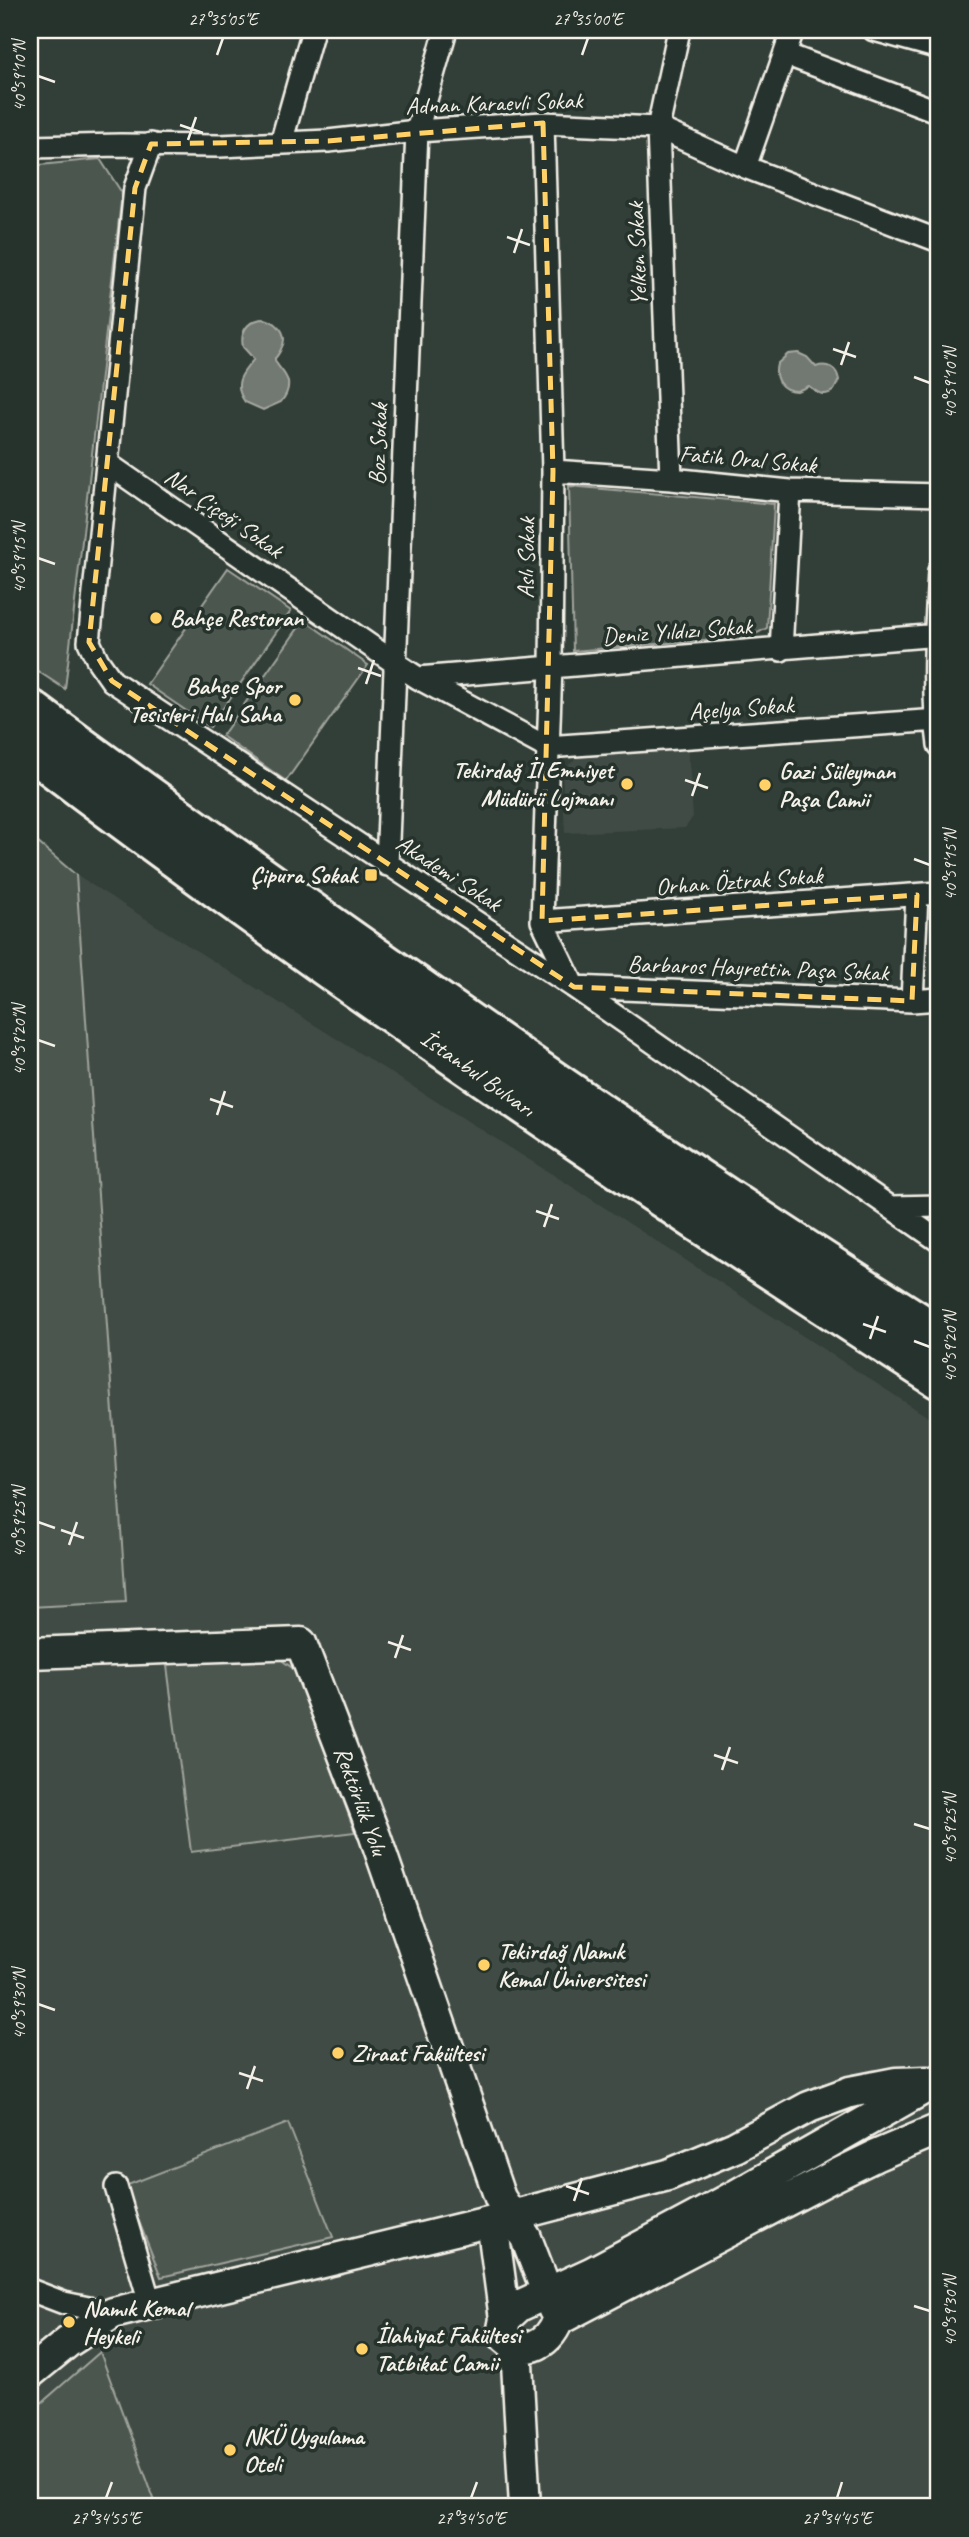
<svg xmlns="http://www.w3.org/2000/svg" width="969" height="2537" viewBox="0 0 969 2537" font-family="Caveat,sans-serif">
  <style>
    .built { fill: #404b44 }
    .green { fill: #4c564f; stroke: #a0a49c; stroke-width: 2 }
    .water { fill: #727972; stroke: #a6a9a1; stroke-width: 2 }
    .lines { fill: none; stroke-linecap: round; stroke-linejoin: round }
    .street-casing { stroke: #f4f1e8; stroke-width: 26 }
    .secondary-casing { stroke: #f4f1e8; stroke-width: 35 }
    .highway-casing { stroke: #f4f1e8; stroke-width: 44 }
    .street { stroke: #26332d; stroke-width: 21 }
    .secondary { stroke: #26332d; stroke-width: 30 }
    .highway { stroke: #26332d; stroke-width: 38 }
    .marked { fill: none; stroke: #ffd166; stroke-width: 5; stroke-dasharray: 14 9; stroke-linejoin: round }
    .ticks { fill: none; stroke: #f4f1e8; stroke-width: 2.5 }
    .poi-dot { fill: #ffd166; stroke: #26332d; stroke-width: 2.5 }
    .labels { text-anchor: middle; stroke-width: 7; stroke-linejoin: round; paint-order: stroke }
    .street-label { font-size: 24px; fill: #f4f1e8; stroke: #26332d }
    .poi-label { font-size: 24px; font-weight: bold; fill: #f4f1e8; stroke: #26332d; text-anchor: start }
    .neatline { fill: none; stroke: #f4f1e8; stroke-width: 2.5 }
    .ticks-label { font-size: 18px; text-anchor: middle; fill: #f4f1e8 }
  </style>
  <rect width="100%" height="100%" fill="#323e38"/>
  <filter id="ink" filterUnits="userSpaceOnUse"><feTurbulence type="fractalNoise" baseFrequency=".0143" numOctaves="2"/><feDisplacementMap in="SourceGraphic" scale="14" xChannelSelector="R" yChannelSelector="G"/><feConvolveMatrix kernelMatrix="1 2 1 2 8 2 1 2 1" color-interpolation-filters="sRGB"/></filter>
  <g filter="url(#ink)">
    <path class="built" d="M688 747 693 817 685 828 565 833 562 771 580 755Z
      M30 837 76 875 571 1186 939 1424V2507H30Z"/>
    <path class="green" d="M100 159 122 193 65 689 30 666V166Z
      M569 486 774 504 767 628 752 636 573 651Z
      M228 568 291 611 210 727 147 684Z
      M304 620 368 665 286 781 222 736Z
      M30 836 76 875 126 1602 30 1607Z
      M272 1653 295 1670 355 1832 191 1852 166 1658Z
      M288 2123 333 2237 161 2277 125 2186Z
      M100 2352 157 2507H30V2413Z"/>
    <path class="water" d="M261 319C276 319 290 334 281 349 281 350 276 358 275 358 273 368 301 377 281 402L263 410 245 402C232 384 242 373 254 359L243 347C240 333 246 322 261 319Z
      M798 353 807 357 816 367C827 363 837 368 839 380L834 390C824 398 818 393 809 386L797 391C781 391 773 379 777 364L788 354Z"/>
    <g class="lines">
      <defs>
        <path id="street" d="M874 30 939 48
          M785 54 939 112
          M543 123 553 471 551 667 542 921 574 987 912 1001 939 999
          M281 143 313 30
          M151 144 135 188 89 642 98 661 112 681 574 987 939 1241
          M30 147 120 145 220 146 328 141 417 131 543 123 658 128 745 167 939 241
          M745 167 793 30
          M108 464 395 663 418 678 546 747
          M553 471 671 479 790 491 939 495
          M671 479 658 128 679 30
          M939 571C936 628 931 688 939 745
          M781 650 790 491
          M418 678 939 635
          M546 747 939 720
          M387 865 417 131 446 30
          M542 921 939 893
          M912 1001 917 895
          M891 1207 939 1206
          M116 2187 150 2303
          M30 2290 64 2303 113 2313"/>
        <path id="secondary" d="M30 1653 301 1643 375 1836 500 2198 526 2238 554 2310
          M939 2080 724 2202 591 2273 519 2306 505 2319 502 2334C522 2358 548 2346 558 2320L830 2178 875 2156 939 2129
          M492 2221 505 2319
          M516 2345 525 2507
          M30 2373 68 2342 113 2313 492 2221 668 2175 735 2147 809 2107 850 2092 896 2083 927 2082"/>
        <path id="highway" d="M30 709C144 794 261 876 377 958 562 1088 748 1215 939 1335
          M30 750C323 973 629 1180 939 1379"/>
      </defs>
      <use href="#street" class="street-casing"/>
      <use href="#secondary" class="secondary-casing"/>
      <use href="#highway" class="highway-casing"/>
      <use href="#street" class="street"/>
      <use href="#secondary" class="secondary"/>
      <use href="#highway" class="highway"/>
    </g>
  </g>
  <path class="marked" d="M543 123 553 471 542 921 917 895 912 1001 574 987 112 681 89 642 135 188 151 144 328 141Z"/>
  <path class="ticks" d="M217 55 223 38M582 55 588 38M38 76 55 82M180 125 203 133M188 140 196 117M507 237 530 245M514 253 522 229M833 349 856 357M841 365 849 342M914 377 930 383M38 558 55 564M358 668 381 676M366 684 374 660M685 780 708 788M692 796 700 773M914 859 930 865M38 1040 55 1046M210 1099 233 1107M217 1115 225 1091M536 1211 559 1219M544 1227 552 1204M863 1324 886 1332M870 1339 878 1316M914 1341 930 1347M38 1522 55 1528M61 1530 84 1538M69 1545 77 1522M388 1642 411 1650M395 1658 403 1635M714 1755 738 1763M722 1770 730 1747M914 1824 930 1829M38 2004 55 2010M239 2073 263 2081M247 2089 255 2066M566 2186 589 2194M574 2201 582 2178M914 2306 930 2311M106 2498 112 2482M471 2498 477 2482M837 2498 842 2482"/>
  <g class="poi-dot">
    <circle cx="156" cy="618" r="7"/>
    <circle cx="295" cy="700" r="7"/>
    <circle cx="627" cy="784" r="7"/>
    <circle cx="765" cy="785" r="7"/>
    <rect x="364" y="868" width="14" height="14" rx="3.5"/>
    <circle cx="484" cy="1965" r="7"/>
    <circle cx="338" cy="2053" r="7"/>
    <circle cx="69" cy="2322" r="7"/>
    <circle cx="362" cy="2349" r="7"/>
    <circle cx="230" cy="2450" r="7"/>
  </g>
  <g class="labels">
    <g class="street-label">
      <text transform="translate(494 103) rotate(-2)" y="8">Adnan Karaevli Sokak</text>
      <text transform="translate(637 254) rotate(-92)" y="8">Yelken Sokak</text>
      <text transform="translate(378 444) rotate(-88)" y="8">Boz Sokak</text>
      <text transform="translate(748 459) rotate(5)" y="8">Fatih Oral Sokak</text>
      <text transform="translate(224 513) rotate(35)" y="8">Nar Çiçeği Sokak</text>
      <text transform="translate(526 558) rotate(-89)" y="8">Aslı Sokak</text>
      <text transform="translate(677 631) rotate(-4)" y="8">Deniz Yıldızı Sokak</text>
      <text transform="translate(741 708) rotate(-4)" y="8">Açelya Sokak</text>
      <text transform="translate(449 873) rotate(33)" y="8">Akademi Sokak</text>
      <text transform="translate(739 881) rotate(-4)" y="8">Orhan Öztrak Sokak</text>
      <text transform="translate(758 968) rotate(2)" y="8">Barbaros Hayrettin Paşa Sokak</text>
      <text transform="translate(478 1073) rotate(35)" y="8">İstanbul Bulvarı</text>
      <text transform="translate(361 1801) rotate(70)" y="8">Rektörlük Yolu</text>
    </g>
    <g class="poi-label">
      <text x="170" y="626">Bahçe Restoran</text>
      <text x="281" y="694" text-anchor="end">Bahçe Spor<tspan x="281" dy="28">Tesisleri Halı Saha</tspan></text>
      <text x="613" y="778" text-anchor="end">Tekirdağ İl Emniyet<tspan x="613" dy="28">Müdürü Lojmanı</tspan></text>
      <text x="779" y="779">Gazi Süleyman<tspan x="779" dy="28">Paşa Camii</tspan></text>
      <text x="357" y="883" text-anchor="end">Çipura Sokak</text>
      <text x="498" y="1959">Tekirdağ Namık<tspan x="498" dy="28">Kemal Üniversitesi</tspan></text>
      <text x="352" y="2061">Ziraat Fakültesi</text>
      <text x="83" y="2316">Namık Kemal<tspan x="83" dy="28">Heykeli</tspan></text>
      <text x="376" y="2343">İlahiyat Fakültesi<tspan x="376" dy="28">Tatbikat Camii</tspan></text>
      <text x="244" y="2444">NKÜ Uygulama<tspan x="244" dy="28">Oteli</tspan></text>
    </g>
  </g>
  <rect width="969" height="2537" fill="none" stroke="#26332d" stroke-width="77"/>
  <rect x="38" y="38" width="892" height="2460" class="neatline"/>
  <g class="ticks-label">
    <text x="223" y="25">27°35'05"E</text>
    <text x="588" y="25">27°35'00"E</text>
    <text transform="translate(19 76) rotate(-90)" y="6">40°59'10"N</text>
    <text transform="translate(950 383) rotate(-90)" y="6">40°59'10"N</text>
    <text transform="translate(19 558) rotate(-90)" y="6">40°59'15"N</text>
    <text transform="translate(950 865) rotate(-90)" y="6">40°59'15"N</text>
    <text transform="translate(19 1040) rotate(-90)" y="6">40°59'20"N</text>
    <text transform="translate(950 1347) rotate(-90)" y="6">40°59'20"N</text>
    <text transform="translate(19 1522) rotate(-90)" y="6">40°59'25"N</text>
    <text transform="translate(950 1829) rotate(-90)" y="6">40°59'25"N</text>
    <text transform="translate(19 2004) rotate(-90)" y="6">40°59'30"N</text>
    <text transform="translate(950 2311) rotate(-90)" y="6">40°59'30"N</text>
    <text x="106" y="2524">27°34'55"E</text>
    <text x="471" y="2524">27°34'50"E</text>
    <text x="837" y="2524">27°34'45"E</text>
  </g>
</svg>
